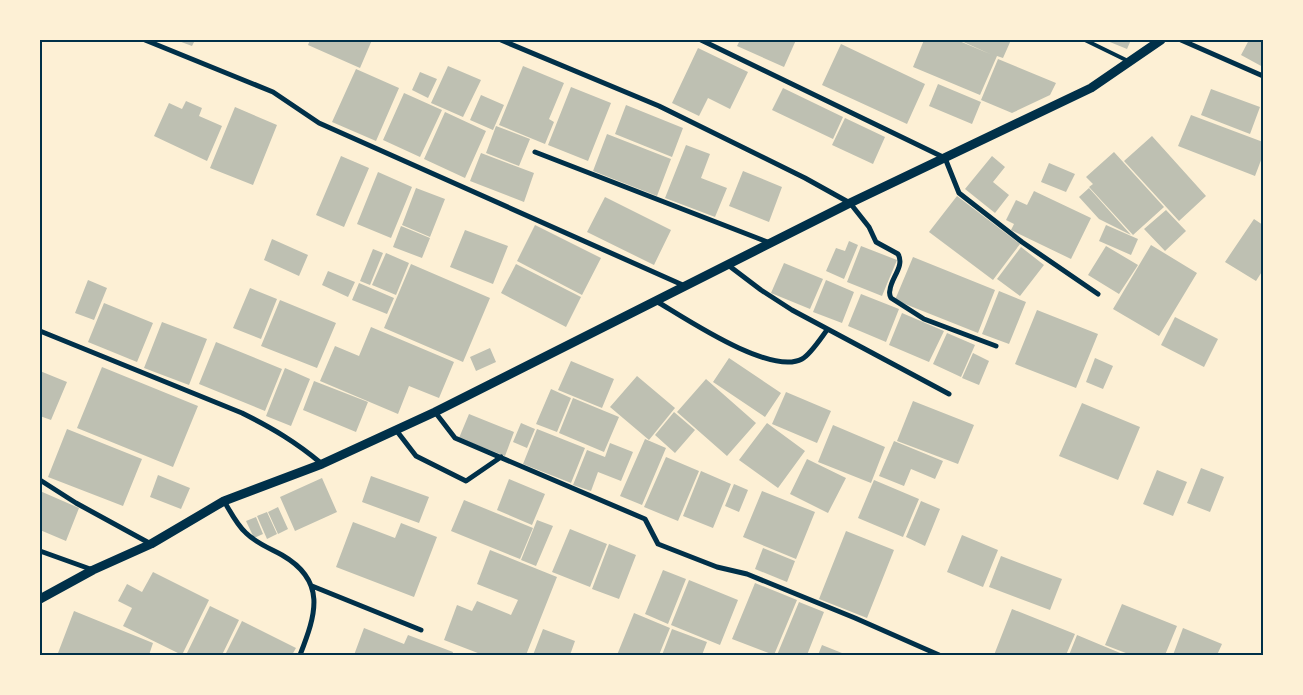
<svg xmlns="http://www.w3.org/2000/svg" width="1303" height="695" viewBox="0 0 1303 695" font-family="Overpass,sans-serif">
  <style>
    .building { fill: #bec0b2 }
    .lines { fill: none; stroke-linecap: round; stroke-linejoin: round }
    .service { stroke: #003049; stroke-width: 4 }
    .minor { stroke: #003049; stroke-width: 5 }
    .tertiary { stroke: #003049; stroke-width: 9 }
    .neatline { fill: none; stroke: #003049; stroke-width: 2 }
  </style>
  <rect width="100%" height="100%" fill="#fdf0d5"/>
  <path class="building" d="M176 40H195L192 46Z
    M310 40H372L360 68 308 45Z
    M740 40H796L784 67 737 46Z
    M924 40H957L990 54 959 40H1011L1003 58 997 56 980 95 913 67Z
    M1105 40H1131L1127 49Z
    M1249 40H1263V67L1241 55Z
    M841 44 925 84 907 124 822 85Z
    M698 48 748 72 730 109 708 98 699 116 672 103Z
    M998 59 1056 83 1050 95 1012 113 981 100Z
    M448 66 481 80 463 117 431 103Z
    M523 66 564 83 549 119 554 122 545 144 499 125Z
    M356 69 399 88 376 141 332 122Z
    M420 72 437 79 428 98 412 90Z
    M938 84 981 102 972 124 929 106Z
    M571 87 611 103 588 161 548 145Z
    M783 88 843 117 833 139 772 110Z
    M1211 89 1260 107 1250 134 1201 115Z
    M404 93 442 110 420 157 383 140Z
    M481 95 504 105 493 130 470 120Z
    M186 101 202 108 199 116 222 126 207 161 154 136 169 103 182 109Z
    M626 105 683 128 672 157 615 134Z
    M235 107 277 125 253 185 210 168Z
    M445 112 486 131 465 178 424 159Z
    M1191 115 1263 142V155L1255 176 1178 146Z
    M845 118 885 137 873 164 832 145Z
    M496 126 530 139 519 166 486 153Z
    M607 134 671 159 657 196 593 171Z
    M1152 136 1206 196 1179 221 1124 161Z
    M686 145 710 154 701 178 727 188 715 217 665 198Z
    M1114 152 1164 207 1133 235 1089 187 1093 184 1086 177Z
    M481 153 534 173 524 202 470 181Z
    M341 156 369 168 344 227 316 215Z
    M992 156 1005 167 993 182 1009 195 995 213 965 189Z
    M1049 163 1075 174 1066 192 1041 182Z
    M743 171 782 187 769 222 729 206Z
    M378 172 412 187 391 238 357 224Z
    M416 188 445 199 430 237 402 225Z
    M1089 188 1131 235 1099 219 1079 197Z
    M1034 191 1091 218 1071 259 1011 230 1014 224 1006 220 1016 200 1027 205Z
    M957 196 1020 244 993 280 929 232Z
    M605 197 671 230 654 265 587 232Z
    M1166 210 1186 231 1165 251 1144 229Z
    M1254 219 1263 225V270L1256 281 1225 262Z
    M535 225 601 258 582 295 517 261Z
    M1106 225 1138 239 1131 255 1099 241Z
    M401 226 430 238 422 258 393 247Z
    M465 230 508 246 493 284 450 267Z
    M272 239 308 255 299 276 264 260Z
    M849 241 858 245 844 279 826 271 836 248 845 251Z
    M1151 245 1197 273 1159 336 1113 309Z
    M861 246 897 260 882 296 847 282Z
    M1106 246 1138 265 1119 294 1088 275Z
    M1021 247 1044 265 1020 296 997 279Z
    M373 249 383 253 370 285 360 281Z
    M386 253 409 263 396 295 372 285Z
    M913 257 995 290 978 333 895 300Z
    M784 263 823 279 810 309 771 293Z
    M411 264 490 298 463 362 384 328Z
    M516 264 581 297 566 327 501 293Z
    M328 271 355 282 348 297 322 285Z
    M88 280 107 288 94 320 75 313Z
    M826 280 854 292 842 323 813 312Z
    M359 283 394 298 387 314 352 300Z
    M250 288 277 299 261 339 233 328Z
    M999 291 1026 302 1009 344 982 334Z
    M861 294 899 309 886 342 848 326Z
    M280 300 336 323 317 368 261 346Z
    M104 303 153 323 137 362 88 342Z
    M1037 310 1098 334 1076 388 1015 364Z
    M902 313 944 331 929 362 889 345Z
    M1175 317 1218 339 1204 367 1161 345Z
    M162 322 207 339 189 385 144 368Z
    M371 327 454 362 439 398 409 386 398 414 320 381 335 346 359 356Z
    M947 333 975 345 961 377 933 364Z
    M216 342 282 369 265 411 199 384Z
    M490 348 496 362 476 371 470 357Z
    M973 353 989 361 979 385 962 378Z
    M729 358 781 393 765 417 713 382Z
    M1095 358 1113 366 1103 389 1086 382Z
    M571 361 614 379 602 408 558 390Z
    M102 367 198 406 173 467 77 428Z
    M285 368 310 379 291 426 266 416Z
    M40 371 67 382 51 420 40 416Z
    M637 376 675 408 649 440 610 407Z
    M706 379 756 423 727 456 677 412Z
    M314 381 368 402 356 432 303 410Z
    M551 389 571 398 557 432 536 424Z
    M786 392 831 411 817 443 772 424Z
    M573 398 619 417 604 452 559 433Z
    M913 401 974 425 958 464 897 441Z
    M1082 403 1140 427 1118 480 1059 456Z
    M674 412 695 430 675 453 655 435Z
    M469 414 514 432 505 456 459 438Z
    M521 423 535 429 527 448 513 442Z
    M767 423 805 451 778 488 739 460Z
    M833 425 885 447 871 483 818 462Z
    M67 429 142 459 123 506 48 477Z
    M537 429 585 448 571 483 523 464Z
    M645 439 666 448 642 505 620 496Z
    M894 441 943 461 935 479 911 469 904 486 879 476Z
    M610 443 633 452 621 481 598 472 591 491 573 485 587 450 605 457Z
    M666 457 699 471 678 521 644 507Z
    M807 459 846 478 828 513 790 494Z
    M1201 468 1224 477 1210 512 1187 503Z
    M1157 470 1187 482 1173 516 1143 504Z
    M701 471 731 484 713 528 683 516Z
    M158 475 190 488 181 509 150 497Z
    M371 476 429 497 419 523 362 502Z
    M322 478 337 512 295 531 280 497Z
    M509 479 545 494 532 525 497 510Z
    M874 480 919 499 903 537 858 518Z
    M734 484 748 490 739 512 725 506Z
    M40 491 79 508 66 541 40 530Z
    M762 491 815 512 796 559 743 537Z
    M464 500 533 528 520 559 451 531Z
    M921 501 940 509 925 546 906 537Z
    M278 507 288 529 278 534 268 512Z
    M267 512 277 534 267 539 257 516Z
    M256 517 263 534 254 538 246 521Z
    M537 520 553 526 536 566 521 560Z
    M353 522 395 538 401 523 437 537 414 597 336 567Z
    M570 529 607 544 590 587 552 572Z
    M846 531 894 550 867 618 819 599Z
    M962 535 998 550 983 587 947 572Z
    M609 544 636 555 619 599 592 589Z
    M763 548 795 561 787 582 755 569Z
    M490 550 557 577 526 655H483L444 640 457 605 472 611 477 601 511 615 518 600 477 584Z
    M1001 556 1062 579 1050 610 989 587Z
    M663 570 686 579 668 624 645 614Z
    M153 572 209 600 182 655 123 626 132 608 118 601 127 584 142 592Z
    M689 580 738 600 720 645 671 625Z
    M755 583 797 600 774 655 732 639Z
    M799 602 824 612 807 655H777Z
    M1122 604 1177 626 1165 655H1131L1105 645Z
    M210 606 239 620 222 655H186Z
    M1012 609 1075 634 1066 655H994Z
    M74 611 153 643 149 655H64L58 653Z
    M634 613 670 628 659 655H617Z
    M242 621 296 648 292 655H225Z
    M364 628 404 644 408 635 453 652 452 655H354Z
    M1183 628 1222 644 1217 655H1173Z
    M543 629 575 641 570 655H533Z
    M672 629 707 642 702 655H662Z
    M1077 635 1125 655H1069Z
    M822 645 847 655H818Z"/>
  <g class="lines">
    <path class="service" d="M1085 40 1128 61"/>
    <path class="minor" d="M145 40 273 92 319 123 685 286
      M501 40 659 106 805 178 850 203 869 227 876 242 898 254C905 266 891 278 890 290 889 293 890 296 891 298L924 319 996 346
      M701 40 945 158 959 193 1022 242 1098 294
      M1181 40 1263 76
      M535 152 770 243
      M728 265 761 290 792 310 949 394
      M656 301C685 318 770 376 802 359 810 355 821 338 827 330
      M40 331 242 413C272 428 296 442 322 464
      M435 412 455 438 645 519 658 544 717 567 747 574 855 618 939 655
      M396 430 416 456 466 481 501 457
      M40 480 76 503 151 544
      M224 501C230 511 237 525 246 533 256 543 269 548 282 555 327 581 316 614 300 655
      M40 551 93 570
      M312 586 421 630"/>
    <path class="tertiary" d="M40 599 93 570 151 544 224 501 322 464 435 412 850 203 1091 88 1161 40"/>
  </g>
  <rect width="1303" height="695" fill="none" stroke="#fdf0d5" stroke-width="82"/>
  <rect x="41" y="41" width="1221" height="613" class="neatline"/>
</svg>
